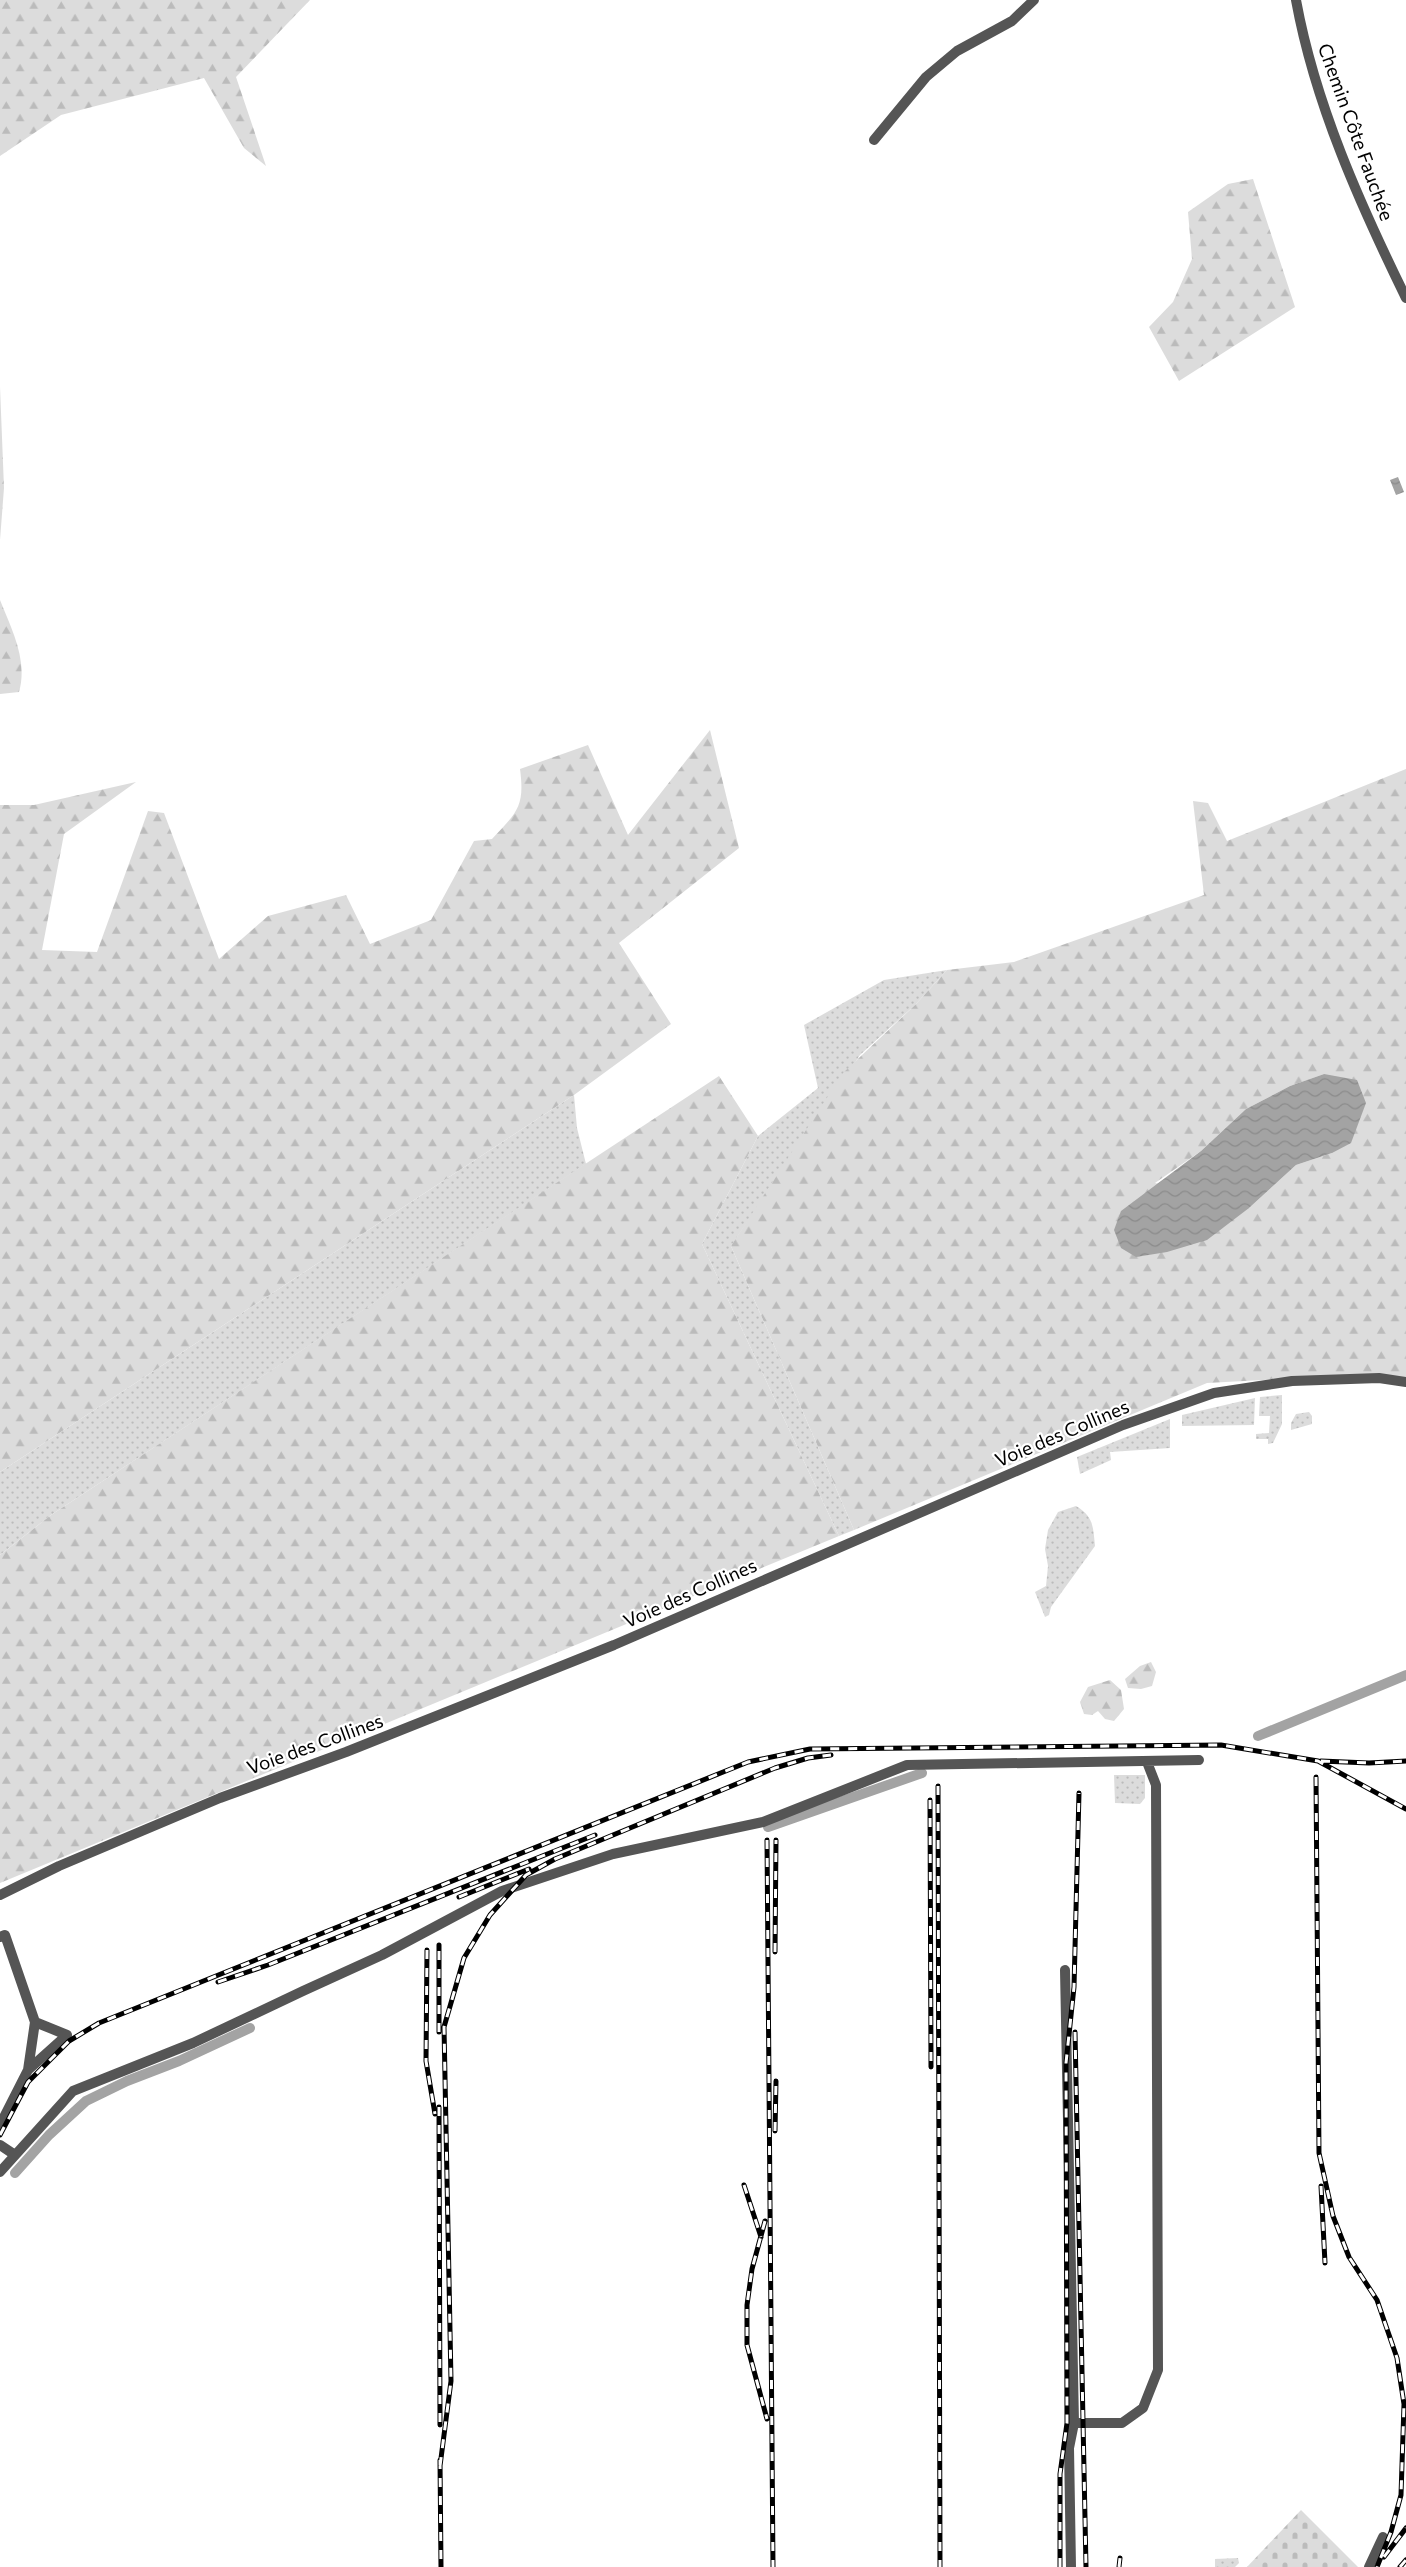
<svg xmlns="http://www.w3.org/2000/svg" width="1406" height="2567" viewBox="0 0 1406 2567" font-family="Commissioner,sans-serif">
  <style>
    .grass { fill: url(#grass-dots) }
    .forest { fill: url(#forest-firs); fill-rule: evenodd }
    .cemetery { fill: url(#cemetery-stones) }
    .water { fill: url(#water-waves) }
    .lines { fill: none; stroke-linecap: round; stroke-linejoin: round }
    .canal { stroke: #a3a3a3; stroke-width: 10 }
    .minor { stroke: #555; stroke-width: 10 }
    .rail-casing { stroke: #000; stroke-width: 5 }
    .rail { stroke: #fff; stroke-width: 3; stroke-dasharray: 9; stroke-linecap: butt }
    .labels { text-anchor: middle; stroke-width: 4.5; stroke-linejoin: round; paint-order: stroke }
    .street-label { font-size: 19px; fill: #000; stroke: #fff }
  </style>
  <defs>
    <pattern id="grass-dots" width="8" height="8" patternUnits="userSpaceOnUse" patternTransform="scale(1.25)"><rect width="8" height="8" fill="#dcdcdc"/><path d="M2 2h.1M6 6h.1" fill="none" stroke="#bbb" stroke-width="1.8" stroke-linecap="round"/></pattern>
    <pattern id="forest-firs" width="22" height="20" patternUnits="userSpaceOnUse" patternTransform="scale(1.25)"><rect width="22" height="20" fill="#dcdcdc"/><path d="M5 1l3.5 6h-7zM16 11l3.5 6h-7z" fill="#bbb"/></pattern>
    <pattern id="cemetery-stones" width="16" height="16" patternUnits="userSpaceOnUse" patternTransform="scale(1.25)"><rect width="16" height="16" fill="#dcdcdc"/><path d="M2 7V4a2 2 0 0 1 4 0v3zM10 15v-3a2 2 0 0 1 4 0v3z" fill="#bbb"/></pattern>
    <pattern id="water-waves" width="16" height="10" patternUnits="userSpaceOnUse" patternTransform="scale(1.25)"><rect width="16" height="10" fill="#a3a3a3"/><path d="M0 5q4-4 8 0t8 0" fill="none" stroke="#8b8b8b"/></pattern>
  </defs>
  <rect width="100%" height="100%" fill="#fff"/>
  <path class="grass" d="M947 970 915 1005 860 1055 731 1246 854 1530 839 1536 702 1244 758 1136 818 1088 804 1025 884 980Z
    M574 1095 577 1128 586 1164 51 1515 0 1555V1472Z
    M1282 1395V1424L1273 1443 1268 1444V1439H1256V1434L1269 1433 1270 1416H1259L1260 1397Z
    M1255 1398 1254 1425 1182 1426V1415Z
    M1309 1412 1312 1416V1424L1291 1430V1423L1296 1414Z
    M1170 1419V1448L1110 1452 1111 1460 1080 1474 1077 1457Z
    M1076 1506C1094 1517 1093 1527 1095 1546L1051 1607 1049 1615 1045 1617 1035 1592 1046 1586 1048 1566 1045 1549 1048 1530 1058 1512Z
    M1114 1775H1145V1798L1140 1804 1115 1803Z
    M1238 2558 1239 2563 1235 2567H1215V2559Z"/>
  <path class="forest" d="M0 0H310L236 77 266 166 244 148 204 78 61 115 0 156Z
    M1253 179 1295 307 1179 381 1149 327 1173 302 1192 259 1188 212 1228 184Z
    M0 387 4 488 0 540Z
    M0 600C12 630 28 660 19 692L0 694Z
    M710 730 739 848 619 943 671 1024 574 1095 0 1472V805H34L136 782 64 834 42 950 97 952 148 811 164 813 219 959 268 916 346 895 370 944 431 920 474 841 492 839C517 812 525 807 520 769L588 745 628 835Z
    M1406 769V1380L1337 1376 1207 1383 854 1530 731 1246 843 1073 915 1005 947 970 1014 962 1204 895 1193 801 1208 803 1227 841ZM1324 1074 1332 1153 1296 1165 1249 1208 1155 1183 1201 1151 1246 1109 1290 1086Z
    M719 1076 758 1136 702 1244 839 1536 0 1883V1555L51 1515Z
    M1151 1662 1156 1672 1152 1686 1141 1689 1128 1688 1125 1679 1140 1666Z
    M1110 1680 1121 1690 1124 1709 1114 1721 1105 1719 1098 1711 1092 1715 1084 1714 1080 1702 1088 1687Z"/>
  <path class="cemetery" d="M1301 2510 1358 2567H1247Z"/>
  <path class="water" d="M1398 477 1404 492 1396 495 1390 480Z
    M1324 1074 1357 1080 1366 1103 1351 1143 1332 1153 1296 1165 1249 1208 1207 1240 1167 1252 1136 1257 1121 1248 1114 1230 1121 1211 1201 1151 1246 1109 1290 1086Z"/>
  <g class="lines">
    <path class="canal" d="M1258 1736 1406 1675
      M768 1827 922 1773
      M15 2173 49 2135 86 2101 127 2081 179 2061 250 2028"/>
    <path class="minor" d="M1296 0C1315 104 1360 204 1406 298
      M874 140 926 77 957 51 1012 21 1034 0
      M0 1895 59 1866 220 1798 346 1752 614 1645 1123 1425 1214 1393 1292 1381 1379 1378 1406 1382
      M0 1937 5 1935 35 2022 67 2035 28 2070
      M1065 1970 1074 2423 1069 2448 1071 2567
      M0 2125 28 2070 35 2022
      M0 2145 15 2155
      M0 2172 73 2091 193 2043 303 1991 382 1955 502 1891 613 1854 763 1822 907 1765 1199 1760
      M1074 2423H1122L1143 2408 1158 2370 1156 1785 1147 1762
      M1369 2567 1383 2537"/>
    <defs>
      <path id="rail" d="M1321 1761 1369 1763 1406 1761
        M1316 1777 1319 2153 1333 2216 1349 2257 1377 2300 1397 2358 1404 2404 1401 2495 1391 2532 1377 2567
        M938 1786 940 2567
        M930 1800 931 2067
        M767 1840 773 2567
        M459 1897 529 1869
        M427 1950 426 2061 435 2114
        M775 1952 776 1840
        M218 1982 268 1965 595 1835
        M439 2032V1945
        M1075 2032 1086 2567
        M439 2107 440 2425
        M775 2131 776 2081
        M0 2135 28 2082 69 2041 99 2023 748 1762 810 1749 1221 1745 1318 1761 1406 1809
        M744 2185 761 2237
        M1321 2186 1325 2263
        M765 2221 752 2269 747 2305V2345L767 2419
        M440 2460 441 2567
        M440 2466 451 2381 444 2027 464 1958 490 1915 526 1875 555 1859 775 1768 808 1758 831 1755
        M1384 2557 1406 2528
        M1060 2567V2474L1067 2423 1066 2063 1074 1987 1079 1793
        M1119 2567 1120 2558
        M1400 2567 1406 2560"/>
    </defs>
    <use href="#rail" class="rail-casing"/>
    <use href="#rail" class="rail"/>
  </g>
  <g class="labels">
    <g class="street-label">
      <text transform="translate(1356 132) rotate(70)" y="7">Chemin Côte Fauchée</text>
      <text transform="translate(1062 1433) rotate(-23)" y="7">Voie des Collines</text>
      <text transform="translate(690 1593) rotate(-24)" y="7">Voie des Collines</text>
      <text transform="translate(315 1744) rotate(-20)" y="7">Voie des Collines</text>
    </g>
  </g>
</svg>
